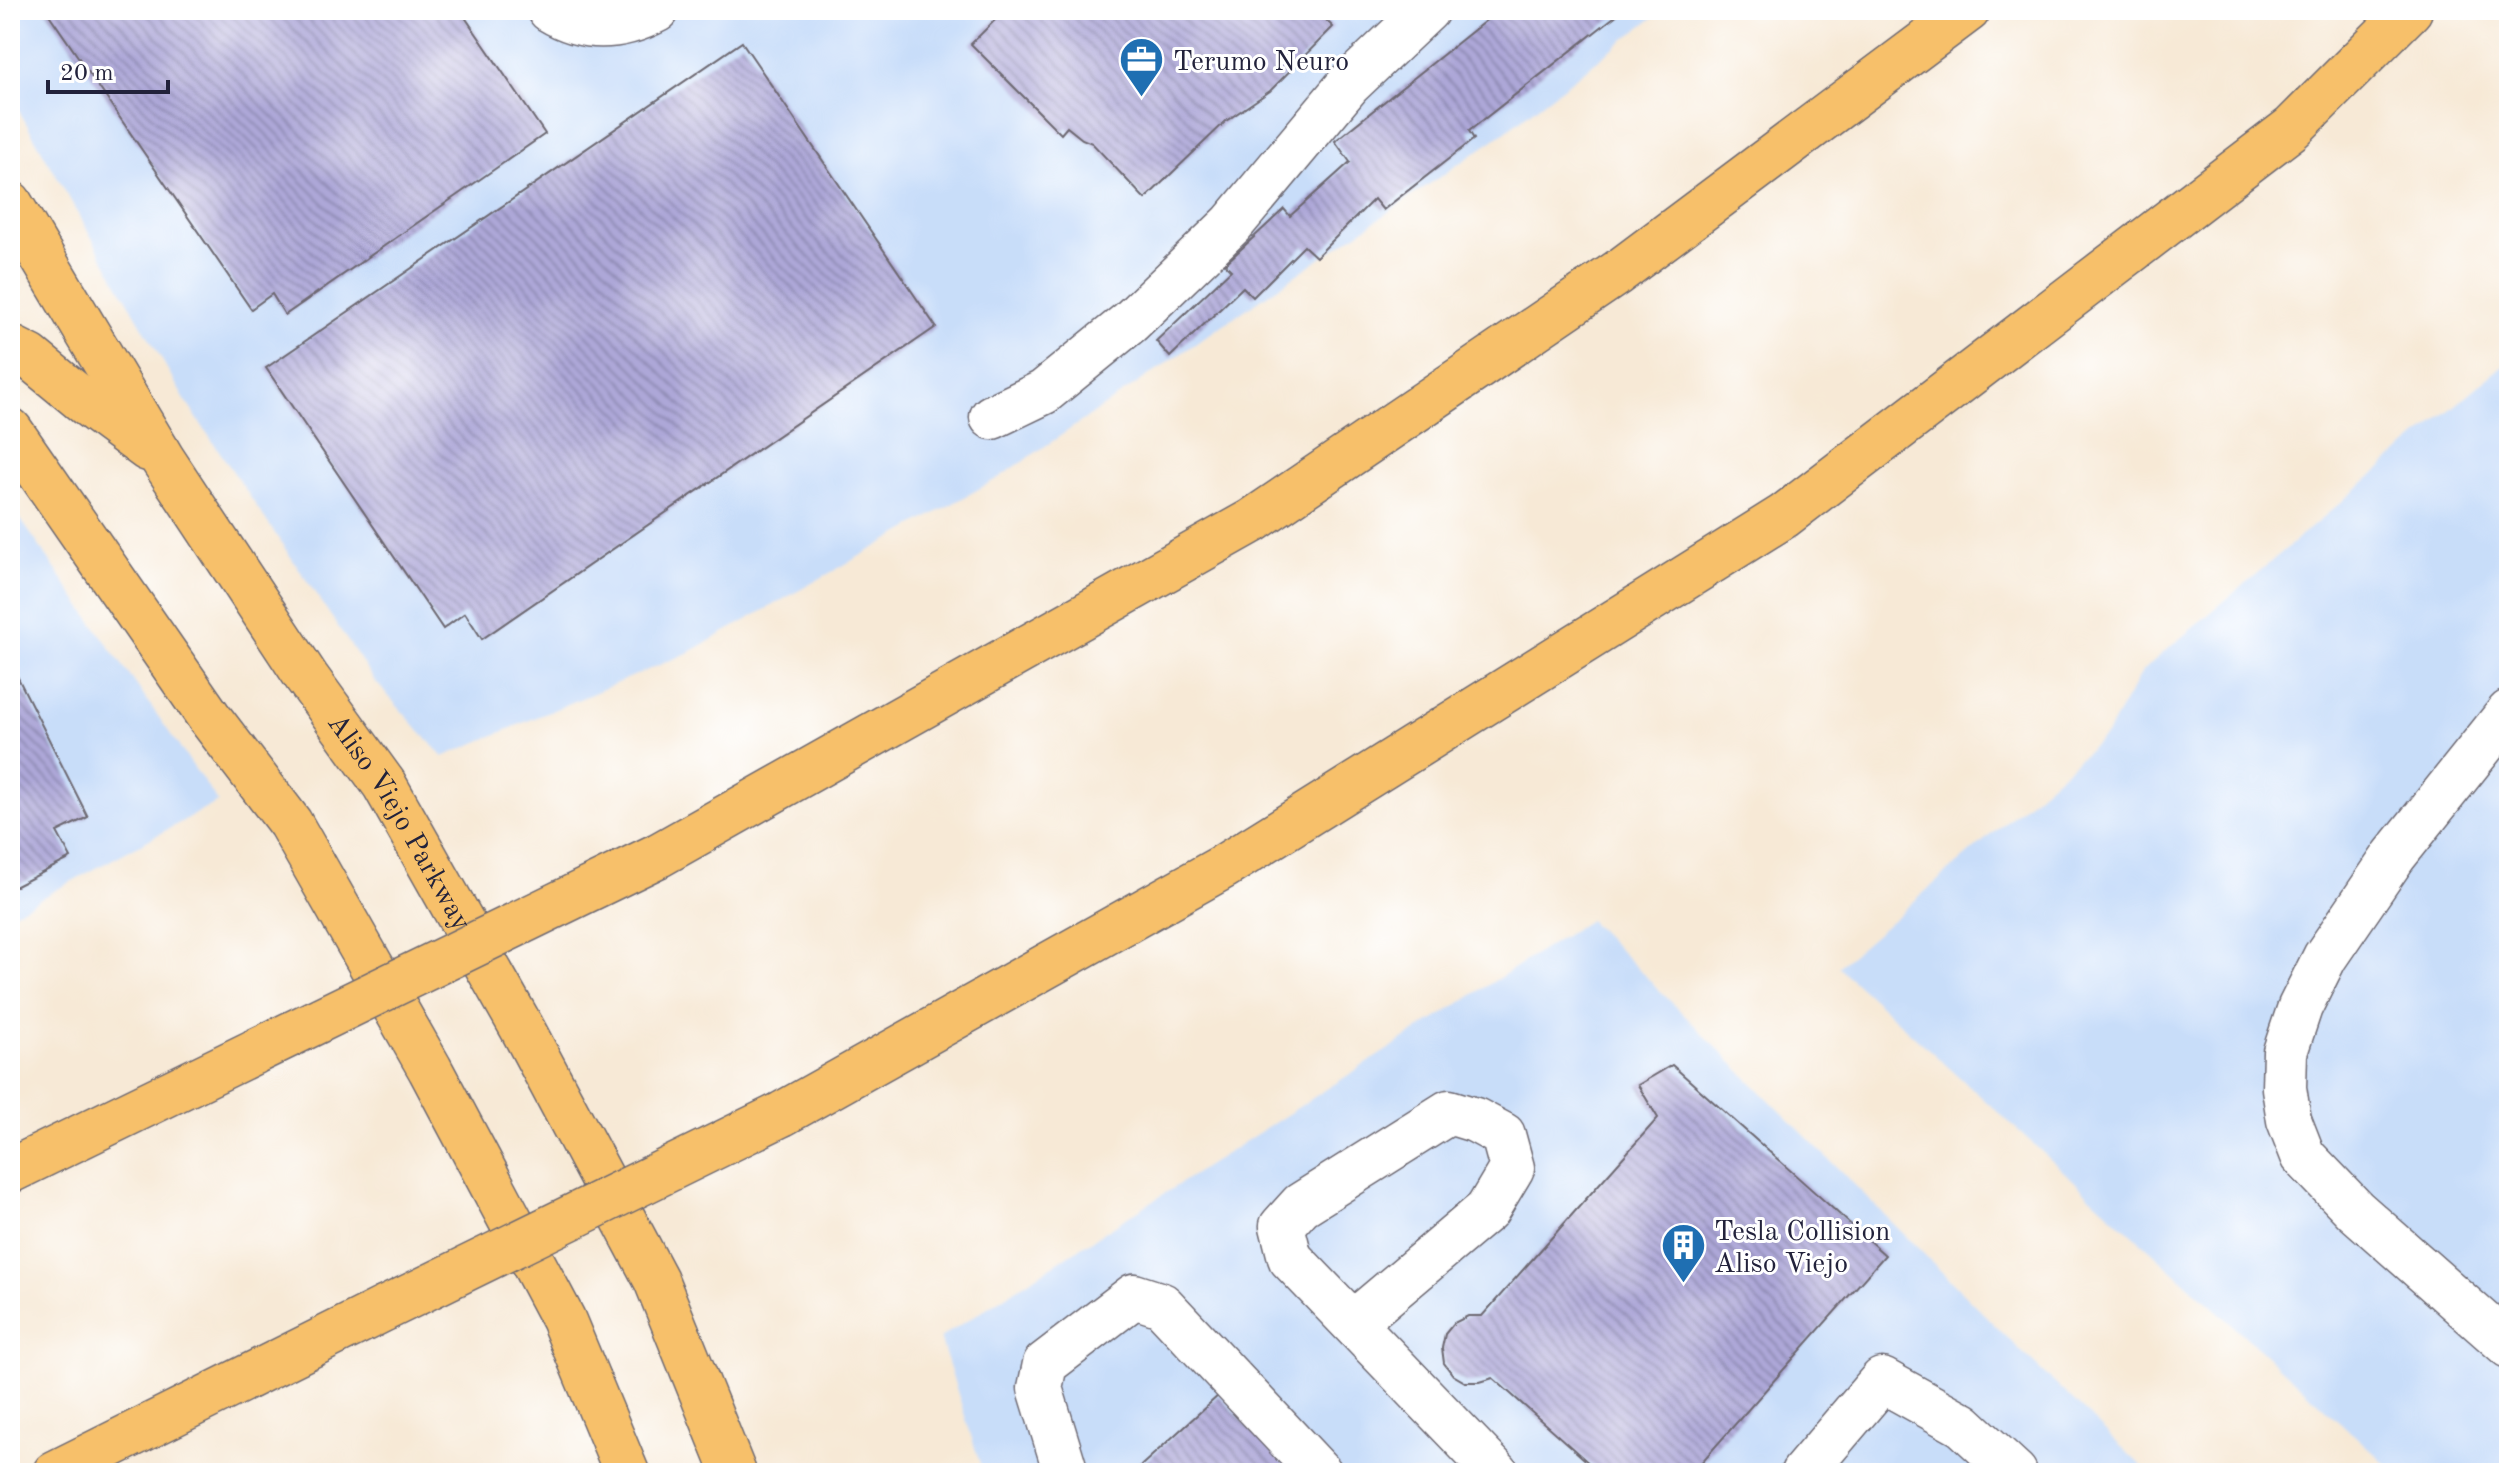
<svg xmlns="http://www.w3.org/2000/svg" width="2519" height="1483" viewBox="0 0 2519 1483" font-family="'Old Standard TT',serif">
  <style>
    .built { fill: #c8ddf9 }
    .building { fill: url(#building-back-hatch) }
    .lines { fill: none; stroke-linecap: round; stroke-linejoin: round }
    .minor-casing { stroke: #6d6871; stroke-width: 47 }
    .major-casing { stroke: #6d6871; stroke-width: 47 }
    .highway-casing { stroke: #6d6871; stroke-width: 47 }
    .minor { stroke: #fff; stroke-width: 44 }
    .major { stroke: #f7c06b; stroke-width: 44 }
    .highway { stroke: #f7c06b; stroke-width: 44 }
    .highway-bridge-casing { stroke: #6d6871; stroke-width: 47; stroke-linecap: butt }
    .highway-bridge { stroke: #f7c06b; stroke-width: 44 }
    .labels { text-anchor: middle; stroke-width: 6; stroke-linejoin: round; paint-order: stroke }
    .poi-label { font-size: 28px; fill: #22223b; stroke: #fff; text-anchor: start }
    .street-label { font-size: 28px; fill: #22223b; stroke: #fff }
  </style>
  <defs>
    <pattern id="building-back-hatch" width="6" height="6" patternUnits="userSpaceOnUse" patternTransform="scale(2)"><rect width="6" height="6" fill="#ada7d8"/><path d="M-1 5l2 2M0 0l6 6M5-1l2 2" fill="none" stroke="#8c88b0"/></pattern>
  </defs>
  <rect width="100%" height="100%" fill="#fff"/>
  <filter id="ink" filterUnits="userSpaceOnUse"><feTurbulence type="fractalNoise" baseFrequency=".0125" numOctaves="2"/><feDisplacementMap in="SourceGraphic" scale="16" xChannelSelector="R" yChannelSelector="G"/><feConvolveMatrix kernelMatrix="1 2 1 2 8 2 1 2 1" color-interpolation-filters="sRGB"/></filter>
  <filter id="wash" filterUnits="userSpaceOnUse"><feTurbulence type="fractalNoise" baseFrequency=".006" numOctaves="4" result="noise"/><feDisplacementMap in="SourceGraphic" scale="32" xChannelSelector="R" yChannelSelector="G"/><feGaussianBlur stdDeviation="1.8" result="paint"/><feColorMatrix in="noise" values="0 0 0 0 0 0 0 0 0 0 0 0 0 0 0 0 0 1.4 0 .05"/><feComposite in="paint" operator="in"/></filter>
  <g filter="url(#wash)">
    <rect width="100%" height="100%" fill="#f7e9d6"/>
    <path class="built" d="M10 10H1663L1494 140 1000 477 690 652 443 757 374 680 186 402 10 95Z
      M2509 360V1473H2396L1838 967 2106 735 2143 670Z
      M10 504 218 802 10 915Z
      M1589 920 2028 1358 2149 1473H983L940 1338Z"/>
    <g id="blocks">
      <path class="building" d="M46 10H460L545 134 285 315 272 294 251 309Z
        M1005 10H1334L1325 19 1333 27 1270 91 1226 121 1145 199 1092 143 1082 139 1067 127 1061 134 971 44Z
        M1499 10H1623L1469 131 1474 139 1383 210 1374 199 1316 257 1304 246 1253 297 1243 287 1170 357 1156 341 1231 270 1225 264 1284 209 1290 216 1350 162 1335 141Z
        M742 42 936 327 482 639 465 613 443 629 266 368Z
        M10 662 88 817 57 832 71 858 10 889Z
        M1672 1065 1885 1255 1692 1473 1682 1471 1680 1473H1600L1493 1378 1480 1382H1465L1453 1375 1444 1363 1442 1348 1445 1334 1454 1323 1468 1316H1482L1658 1118 1638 1085Z
        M1219 1395 1291 1473H1133Z"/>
    </g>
  </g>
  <g filter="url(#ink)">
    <use href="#blocks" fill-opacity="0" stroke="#6d6871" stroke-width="2"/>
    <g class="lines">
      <defs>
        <path id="minor" d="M550 10C586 32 621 29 657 10
          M992 417 1044 392 1130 322 1232 224 1349 84 1427 10
          M2509 712 2394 856 2325 957 2300 1007 2285 1052 2284 1088 2289 1120 2303 1156 2355 1210 2509 1346
          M1353 1323 1487 1210 1512 1168 1503 1135 1475 1120 1449 1112 1301 1205 1282 1226 1290 1258 1497 1473
          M1066 1473 1040 1388 1045 1364 1134 1296 1162 1305 1320 1473
          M1803 1473 1882 1380 1963 1425 2015 1473"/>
        <g id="major">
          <path id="s1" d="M10 203 163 460 307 678 384 784 522 1028 656 1280 734 1473"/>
          <path d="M10 347 30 357 87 404 148 449"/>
          <path d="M10 430 209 717 290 823 430 1069 563 1319 627 1473"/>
        </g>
        <path id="highway" d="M659 855 1252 521 1617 273 1968 10
          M782 1114 1223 867 1784 516 2292 128 2410 10
          M10 1171 254 1052
          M55 1473 384 1309"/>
      </defs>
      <use href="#minor" class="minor-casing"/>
      <use href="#major" class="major-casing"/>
      <use href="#highway" class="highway-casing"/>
      <use href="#minor" class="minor"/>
      <use href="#major" class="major"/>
      <use href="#highway" class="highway"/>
      <defs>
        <path id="highway-bridge" d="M254 1052 659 855
          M384 1309 782 1114"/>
      </defs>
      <use href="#highway-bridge" class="highway-bridge-casing"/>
      <use href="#highway-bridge" class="highway-bridge"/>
    </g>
  </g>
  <defs>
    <symbol id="office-pin" viewBox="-11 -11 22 30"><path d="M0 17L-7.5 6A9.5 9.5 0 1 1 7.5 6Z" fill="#1f6fb2" stroke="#fff"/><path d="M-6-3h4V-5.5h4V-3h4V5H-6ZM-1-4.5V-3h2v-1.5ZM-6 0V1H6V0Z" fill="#fff"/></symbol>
    <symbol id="building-pin" viewBox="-11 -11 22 30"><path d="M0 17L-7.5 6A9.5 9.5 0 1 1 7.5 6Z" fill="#1f6fb2" stroke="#fff"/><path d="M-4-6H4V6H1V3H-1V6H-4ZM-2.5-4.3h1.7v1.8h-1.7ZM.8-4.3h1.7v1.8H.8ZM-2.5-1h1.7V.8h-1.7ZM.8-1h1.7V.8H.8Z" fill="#fff"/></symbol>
  </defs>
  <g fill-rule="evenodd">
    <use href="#office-pin" x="1116" y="34" width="51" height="69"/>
    <use href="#building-pin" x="1658" y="1220" width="51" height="69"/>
  </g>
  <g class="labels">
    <g class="poi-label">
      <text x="1173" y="70">Terumo Neuro</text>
      <text x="1714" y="1240">Tesla Collision<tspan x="1714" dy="32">Aliso Viejo</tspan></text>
    </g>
    <g class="street-label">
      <text dy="10" stroke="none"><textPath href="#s1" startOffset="732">Aliso Viejo Parkway</textPath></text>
    </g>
  </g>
  <rect width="2519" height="1483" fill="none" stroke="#fff" stroke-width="40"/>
  <path d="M48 80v12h120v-12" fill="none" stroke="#22223b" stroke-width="4"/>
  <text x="60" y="80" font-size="24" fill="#22223b" stroke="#ffffff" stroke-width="6" paint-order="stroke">20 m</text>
</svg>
